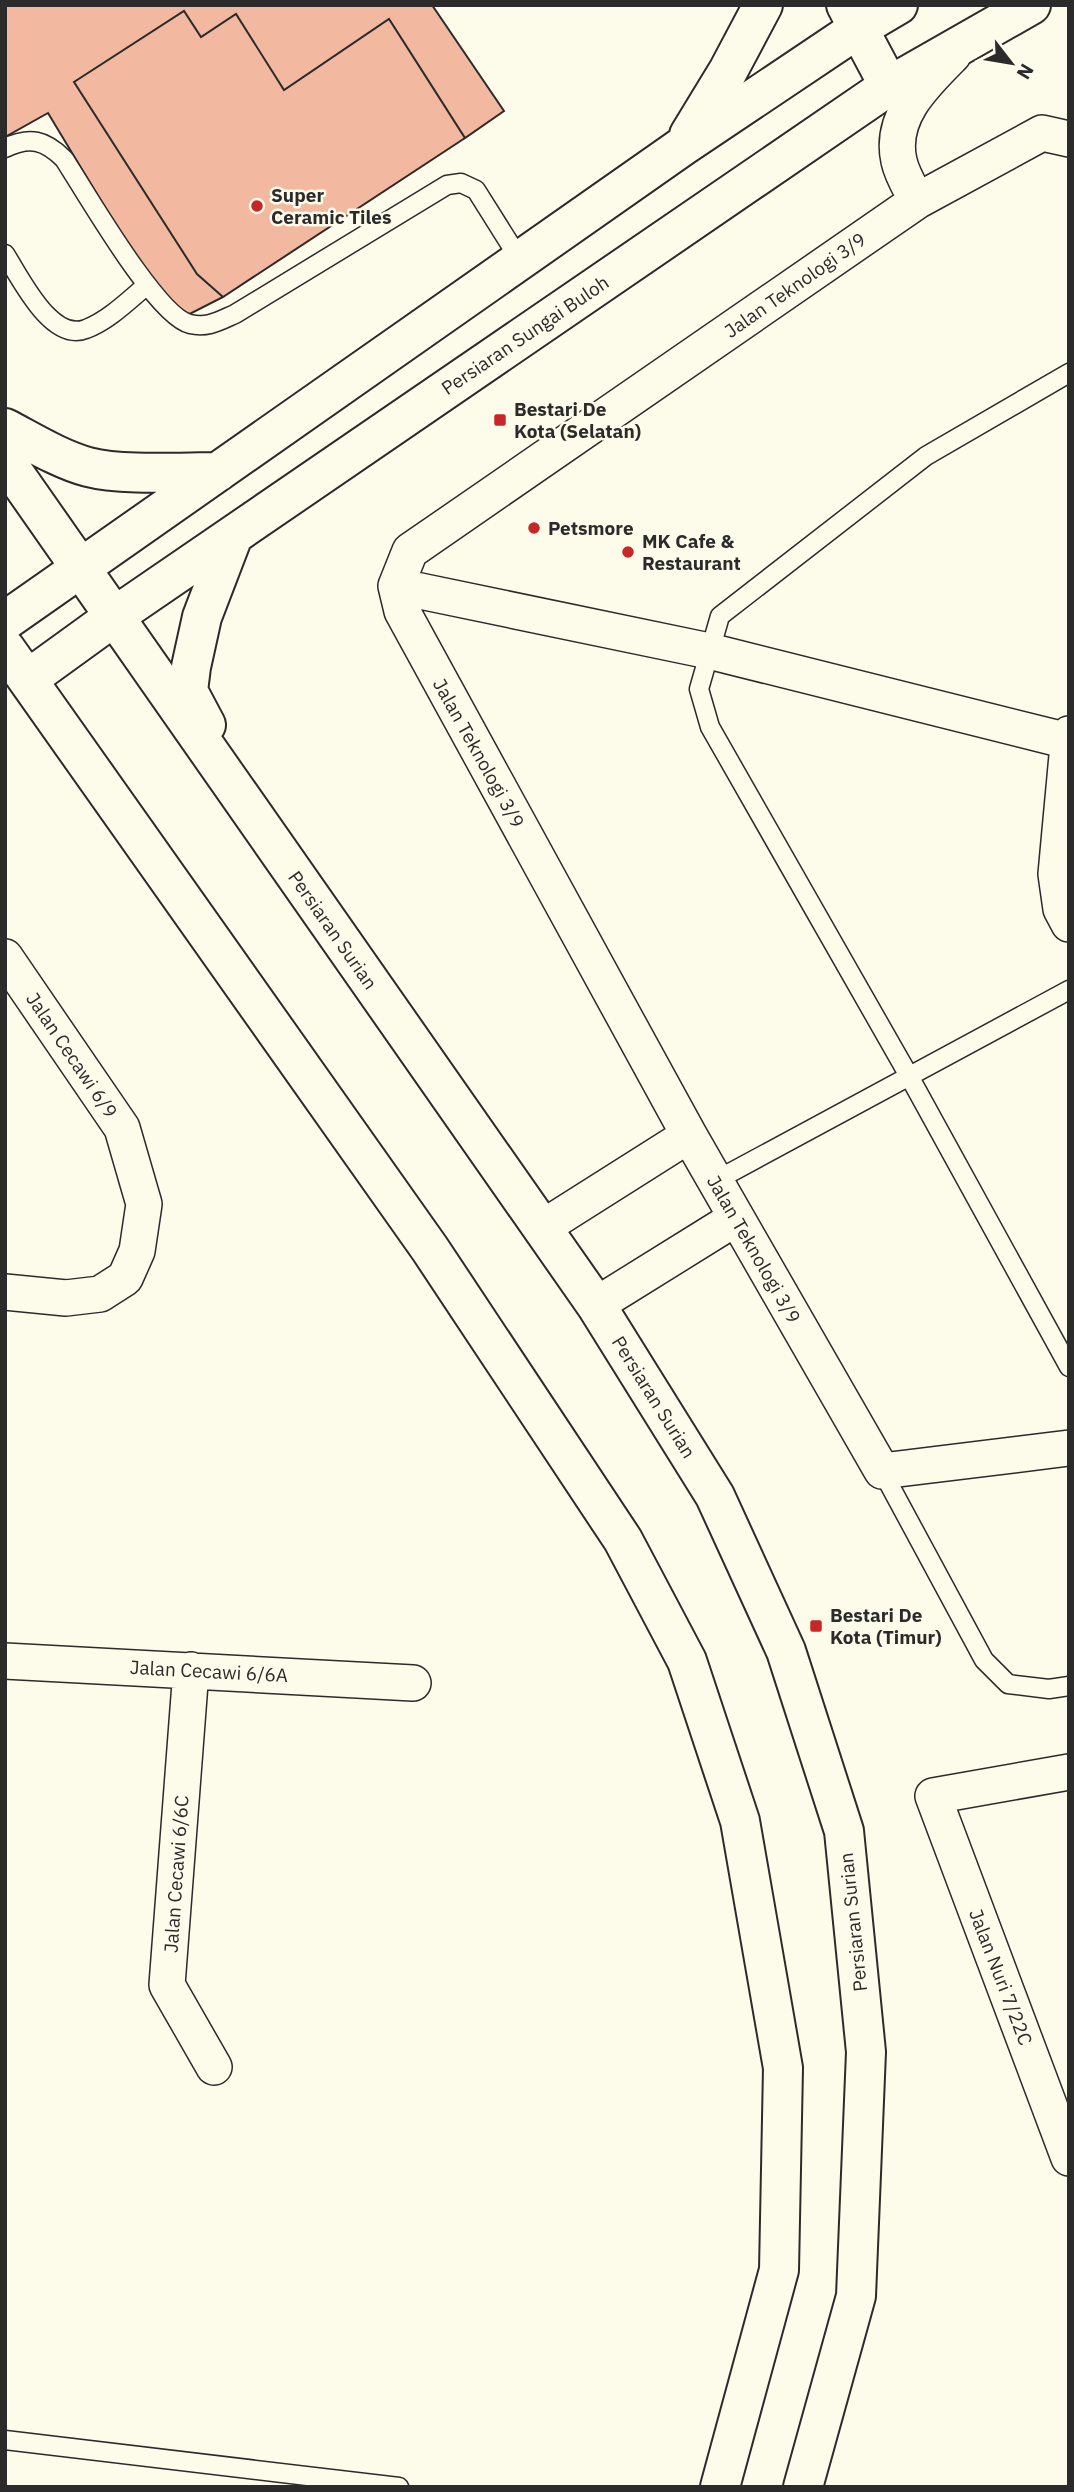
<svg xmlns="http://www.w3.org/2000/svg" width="1074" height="2492" viewBox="0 0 1074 2492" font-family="'IBM Plex Sans',sans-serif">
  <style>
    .building { fill: #f2b8a0; stroke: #2b2b2b; stroke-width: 2 }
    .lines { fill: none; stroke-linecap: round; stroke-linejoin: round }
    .lane-casing { stroke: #2b2b2b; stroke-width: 21 }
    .street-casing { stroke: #2b2b2b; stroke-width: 38 }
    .secondary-casing { stroke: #2b2b2b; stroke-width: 42 }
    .primary-casing { stroke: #2b2b2b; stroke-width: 42 }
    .lane { stroke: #fdfbea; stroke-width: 18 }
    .street { stroke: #fdfbea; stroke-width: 35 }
    .secondary { stroke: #fdfbea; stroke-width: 38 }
    .primary { stroke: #fdfbea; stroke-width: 38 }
    .poi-dot { fill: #c62828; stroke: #fdfbea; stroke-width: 2.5 }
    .labels { text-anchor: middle; stroke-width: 5; stroke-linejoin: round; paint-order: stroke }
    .poi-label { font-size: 19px; font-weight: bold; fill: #2b2b2b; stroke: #fdfbea; text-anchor: start }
    .street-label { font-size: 19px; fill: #2b2b2b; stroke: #fdfbea }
  </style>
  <rect width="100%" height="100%" fill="#fdfbea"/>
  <path class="building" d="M5 5H432L504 111 465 138 389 19 284 90 236 14 201 37 184 11 74 82 197 274 223 297 174 322 48 113 5 137Z
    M184 11 201 37 236 14 284 90 389 19 465 138 223 297 197 274 74 82Z"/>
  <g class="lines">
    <defs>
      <path id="lane" d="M5 148C30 136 45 140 64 159 85 191 157 317 190 324 208 328 219 321 235 314L447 185 461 183 476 190 520 260
        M5 254C20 277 51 343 86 329 108 321 129 300 147 285
        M1069 373 926 456 720 616 699 689 710 727 909 1076 1069 1367
        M715 1181 1069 990
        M882 1471 984 1660 1008 1684 1049 1689 1069 1686
        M5 2440 399 2487"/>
      <path id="street" d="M1069 139 1042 133 917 201 410 551 396 586 402 611 689 1135 882 1471 1069 1448
        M917 201C911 189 902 175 899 161 889 117 924 84 953 55
        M396 586 709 651 1068 741
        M1069 734 1056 874 1061 909 1069 924
        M5 957 122 1128 144 1204 137 1251 125 1278 100 1294 66 1298 5 1292
        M542 1228 689 1135
        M596 1305 736 1218
        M5 1661 413 1683
        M191 1670 167 1985 214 2067
        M1069 1772 933 1796 1069 2158"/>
      <path id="secondary" d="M846 5 889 86"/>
      <path id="primary" d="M689 135 728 71 763 5
        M5 428C32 442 59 459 88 467 122 476 181 472 218 472
        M5 460 596 1305 715 1496 786 1651 844 1831 866 2052 856 2296 803 2487
        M5 621 683 146 859 28 898 5
        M5 648 430 1249 623 1540 687 1661 740 1821 783 2068 779 2270 720 2487
        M28 679 115 616 889 86 1031 5
        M206 725 188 691 191 667 202 617 233 536"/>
    </defs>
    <use href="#lane" class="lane-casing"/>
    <use href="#street" class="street-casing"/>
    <use href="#secondary" class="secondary-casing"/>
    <use href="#primary" class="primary-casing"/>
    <use href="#lane" class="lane"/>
    <use href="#street" class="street"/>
    <use href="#secondary" class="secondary"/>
    <use href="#primary" class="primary"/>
  </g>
  <g class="poi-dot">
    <circle cx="257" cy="206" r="7"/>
    <rect x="493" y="413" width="14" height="14" rx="3.5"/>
    <circle cx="534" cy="528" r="7"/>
    <circle cx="628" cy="552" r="7"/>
    <rect x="809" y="1619" width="14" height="14" rx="3.5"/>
  </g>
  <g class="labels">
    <g class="poi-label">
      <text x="271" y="202">Super<tspan x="271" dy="22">Ceramic Tiles</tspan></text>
      <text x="514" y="416">Bestari De<tspan x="514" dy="22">Kota (Selatan)</tspan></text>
      <text x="548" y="535">Petsmore</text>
      <text x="642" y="548">MK Cafe &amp;<tspan x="642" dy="22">Restaurant</tspan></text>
      <text x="830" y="1622">Bestari De<tspan x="830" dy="22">Kota (Timur)</tspan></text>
    </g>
    <g class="street-label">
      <text transform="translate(795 285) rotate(-35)" y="7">Jalan Teknologi 3/9</text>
      <text transform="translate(525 335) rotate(-34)" y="7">Persiaran Sungai Buloh</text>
      <text transform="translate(479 753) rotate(61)" y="7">Jalan Teknologi 3/9</text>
      <text transform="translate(333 930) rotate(55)" y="7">Persiaran Surian</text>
      <text transform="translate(72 1055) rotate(56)" y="7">Jalan Cecawi 6/9</text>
      <text transform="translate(754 1249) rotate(60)" y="7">Jalan Teknologi 3/9</text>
      <text transform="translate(654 1397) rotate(58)" y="7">Persiaran Surian</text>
      <text transform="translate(209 1671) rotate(3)" y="7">Jalan Cecawi 6/6A</text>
      <text transform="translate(176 1874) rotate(-86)" y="7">Jalan Cecawi 6/6C</text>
      <text transform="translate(853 1922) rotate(-96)" y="7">Persiaran Surian</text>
      <text transform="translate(1001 1977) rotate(69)" y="7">Jalan Nuri 7/22C</text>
    </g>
  </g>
  <rect width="1074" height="2492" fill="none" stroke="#2b2b2b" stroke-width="14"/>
  <g transform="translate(1011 63) rotate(121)" stroke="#fdfbea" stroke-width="5" paint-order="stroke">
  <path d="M0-5L12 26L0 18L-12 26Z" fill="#2b2b2b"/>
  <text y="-10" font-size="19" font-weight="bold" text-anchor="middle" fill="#2b2b2b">N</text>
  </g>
</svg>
